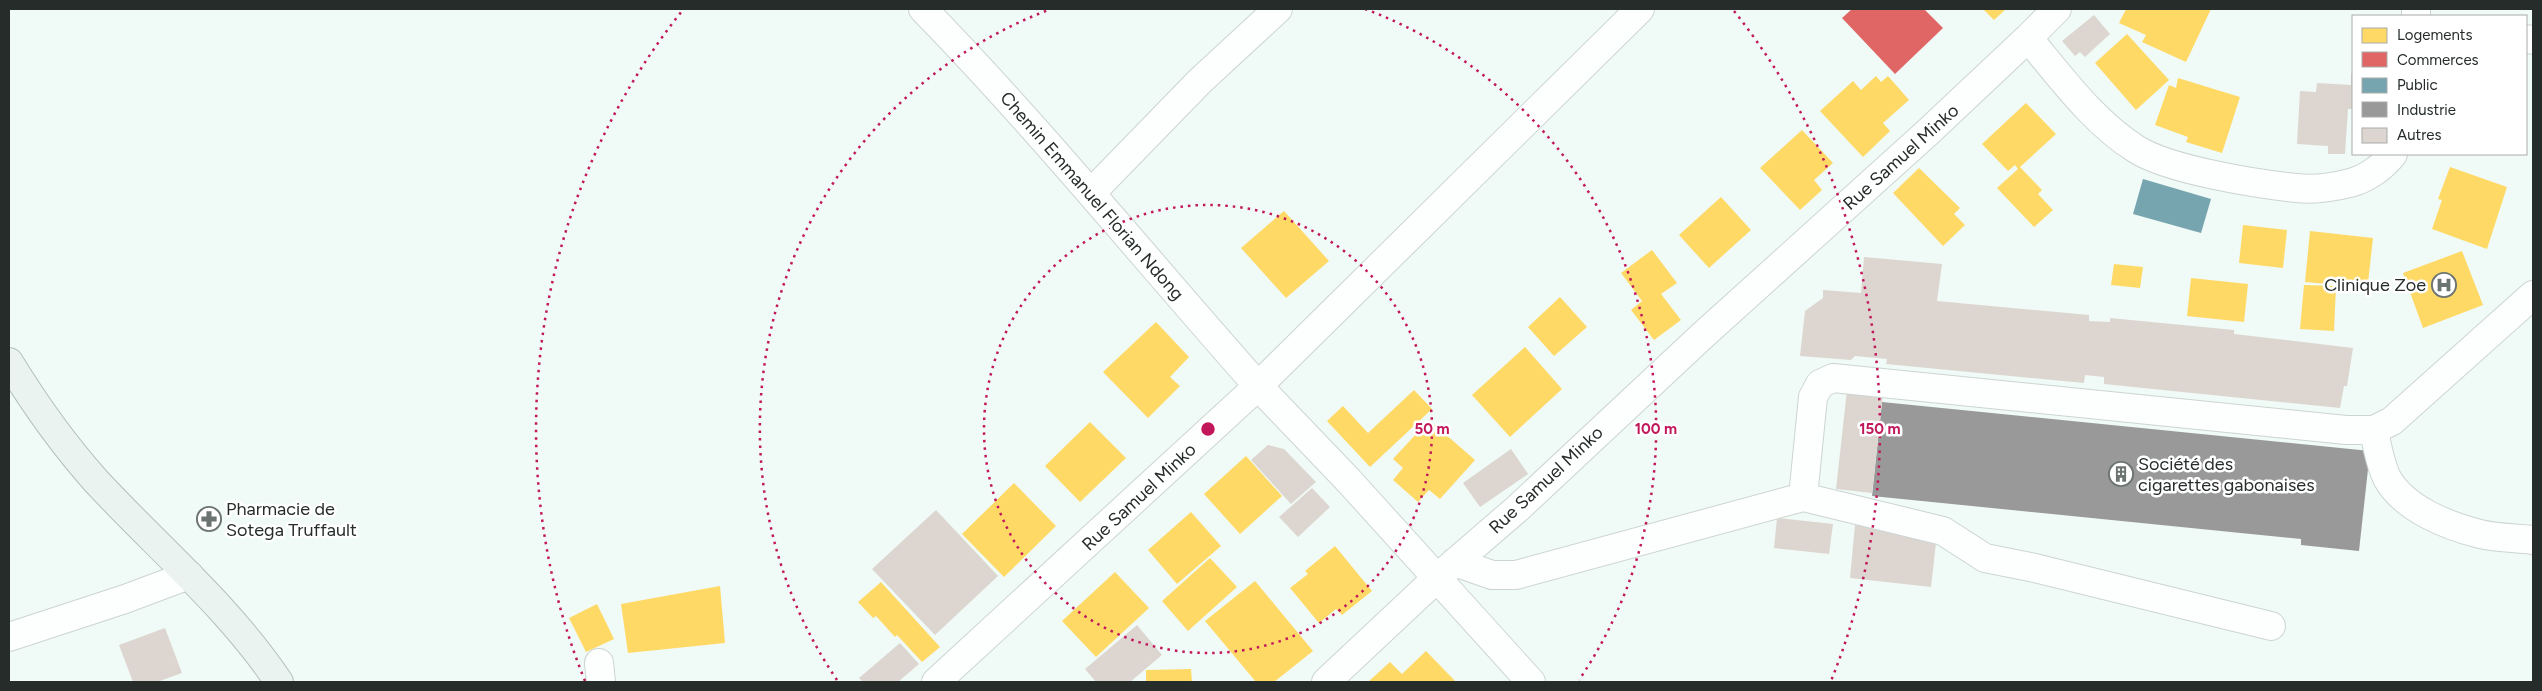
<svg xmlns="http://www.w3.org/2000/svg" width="2542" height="691" viewBox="0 0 2542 691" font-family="Figtree,sans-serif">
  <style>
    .homes { fill: #ffd966 }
    .shops { fill: #e06666 }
    .public { fill: #76a5af }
    .industry { fill: #999 }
    .building { fill: #ddd6d0 }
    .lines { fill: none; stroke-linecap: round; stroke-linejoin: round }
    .minor-casing { stroke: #ccd5d1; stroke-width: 30 }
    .major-casing { stroke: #b1c0ba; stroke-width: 30 }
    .minor { stroke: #fdfefe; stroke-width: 28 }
    .major { stroke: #ebf3f0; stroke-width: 28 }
    .ring { fill: none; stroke: #c2185b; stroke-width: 2.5; stroke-dasharray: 2.5 5 }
    .labels { text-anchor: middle; stroke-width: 5; stroke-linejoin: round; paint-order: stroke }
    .street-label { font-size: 18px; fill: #252c29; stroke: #fff }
    .poi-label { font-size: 18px; fill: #252c29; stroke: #fff; text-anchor: start }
    .centre { fill: #c2185b; stroke: #fff; stroke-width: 2.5 }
    .ring-label { font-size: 15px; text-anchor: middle; font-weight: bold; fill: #c2185b; stroke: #fff; stroke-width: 5; stroke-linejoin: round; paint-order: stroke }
  </style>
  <rect width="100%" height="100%" fill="#f0faf6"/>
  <path class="homes" d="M1983 9H2006L1994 20Z
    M2126 9H2211L2186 62 2142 42 2146 35 2119 23Z
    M2127 34 2169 80 2136 110 2095 63Z
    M1876 76 1881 82 1888 76 1909 100 1883 123 1890 131 1863 157 1820 111 1853 81 1861 90Z
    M2178 78 2240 97 2222 153 2186 142 2188 137 2155 125 2169 85 2176 88Z
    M2026 103 2056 134 2020 167 2042 190 2038 194 2053 210 2034 227 1997 188 2018 169 2015 165 2008 171 1982 144Z
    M1802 130 1833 163 1814 180 1822 190 1800 210 1760 168Z
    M2450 167 2507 187 2487 249 2432 229 2442 200 2438 199Z
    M1919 168 1960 208 1954 214 1965 225 1943 246 1893 193Z
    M1721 197 1751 230 1709 268 1679 235Z
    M1284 211 1329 261 1286 298 1241 248Z
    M2243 225 2287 230 2283 268 2239 263Z
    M2310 231 2373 238 2368 283 2328 279 2327 284 2305 282Z
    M1652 250 1677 283 1661 294 1681 320 1654 340 1631 310 1642 301 1621 273Z
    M2462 251 2483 305 2423 328 2403 273Z
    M2114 264 2143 267 2140 288 2111 285Z
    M2191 278 2248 284 2244 322 2187 316Z
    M2304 285 2336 286 2334 331 2300 329Z
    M1560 297 1587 327 1554 356 1528 327Z
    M1156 322 1189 357 1170 377 1180 386 1148 418 1103 372Z
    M1525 347 1562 389 1510 437 1472 395Z
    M1414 390 1432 409 1370 467 1327 421 1343 406 1368 433Z
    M1429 420 1475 460 1440 499 1429 490 1418 502 1393 480 1403 468 1393 459Z
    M1090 422 1126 458 1080 502 1045 466Z
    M1246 456 1282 496 1240 534 1204 494Z
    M1014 483 1056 526 1004 577 962 534Z
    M1191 512 1221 546 1177 584 1148 550Z
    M1335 546 1372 591 1342 615 1336 609 1319 623 1290 588 1308 574 1305 571Z
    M1210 558 1237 587 1188 631 1162 601Z
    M1115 572 1149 608 1096 657 1062 621Z
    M1255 581 1313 651 1274 682H1256L1205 621Z
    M881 582 940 647 922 662 897 635 895 637 876 616 873 618 858 602Z
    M720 586 725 643 628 653 621 604Z
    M597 604 614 639 586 652 569 618Z
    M1426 651 1456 682H1368L1390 662 1402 674Z
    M1191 669 1192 682H1146V670Z"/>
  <path class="shops" d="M1852 9H1924L1943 28 1895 74 1842 18Z"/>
  <path class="public" d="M2143 179 2211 199 2201 233 2133 214Z"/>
  <path class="industry" d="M1882 402 2370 451 2359 551 2301 545V539L1872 496Z"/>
  <path class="building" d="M2094 15 2110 34 2085 57 2080 52 2075 56 2062 41Z
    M2351 73H2353V104L2352 109H2348L2345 154H2328V146L2297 144 2300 91 2316 92 2317 83 2351 85Z
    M1864 257 1942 264 1937 301 2089 315V321L2110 322V318L2234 330V334L2353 348 2347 386H2344L2340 408 2104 384V377L2085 375 2084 383 1886 364 1887 359 1855 356 1851 360 1800 356 1805 311 1823 298V290L1861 293Z
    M1847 390 1883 394 1872 493 1836 489Z
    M1268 445 1284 449 1316 482 1291 504 1251 460Z
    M1511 449 1528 474 1480 507 1463 483Z
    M1312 488 1330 507 1298 537 1279 517Z
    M936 510 998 576 935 635 872 569Z
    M1777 518 1833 524 1829 554 1774 548Z
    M1855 525 1937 534 1931 587 1850 578Z
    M1137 625 1162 655 1130 682H1096L1085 669Z
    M165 628 182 673 157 682H133L119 645Z
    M900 643 919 664 898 682H863L859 678Z"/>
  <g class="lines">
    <defs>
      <path id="minor" d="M923 9C1041 130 1146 260 1258 386L1640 9
        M2416 16V9
        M2028 38 2057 9
        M2526 39 2533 40
        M1092 192 1200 81 1278 9
        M2374 430C2377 447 2380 463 2387 478 2404 509 2448 526 2480 534 2497 538 2516 538 2533 540
        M1803 497 1943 531 1985 558 2035 568 2271 626
        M1455 562 1492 575H1516L1803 497 1813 397 1820 384 1833 378 2346 430H2374L2392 421 2533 295
        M9 637 125 599 189 575
        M599 663 601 682
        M936 682 1258 386 1349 481 1531 682
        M1326 682 1438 577 1518 508 1702 336 1927 133 2028 38C2060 76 2093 122 2136 149 2169 170 2257 184 2297 188 2313 190 2334 187 2350 183 2366 179 2383 167 2393 154"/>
      <path id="major" d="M9 362C34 403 64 445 96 481 158 548 228 606 279 682"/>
    </defs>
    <use href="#minor" class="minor-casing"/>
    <use href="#major" class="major-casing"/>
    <use href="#minor" class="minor"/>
    <use href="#major" class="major"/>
  </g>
  <g class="ring">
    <circle cx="1208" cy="429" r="224"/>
    <path d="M837 680A448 448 0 0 1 1051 9M1365 9A448 448 0 0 1 1579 680"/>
    <path d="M585 681A672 672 0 0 1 682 11M1734 11A672 672 0 0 1 1831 681"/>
  </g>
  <defs>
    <symbol id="hospital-ring" viewBox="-11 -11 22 22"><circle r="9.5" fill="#fff" stroke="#6c7471" stroke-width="1.5"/><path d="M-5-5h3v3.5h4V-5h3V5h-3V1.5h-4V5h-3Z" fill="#6c7471"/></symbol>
    <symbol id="building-ring" viewBox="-11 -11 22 22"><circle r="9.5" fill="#fff" stroke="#6c7471" stroke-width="1.5"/><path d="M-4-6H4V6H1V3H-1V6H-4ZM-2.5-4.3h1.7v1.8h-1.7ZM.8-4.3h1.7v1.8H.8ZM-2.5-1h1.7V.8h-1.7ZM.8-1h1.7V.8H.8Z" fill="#6c7471"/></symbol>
    <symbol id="pharmacy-ring" viewBox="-11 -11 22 22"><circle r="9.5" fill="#fff" stroke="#6c7471" stroke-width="1.5"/><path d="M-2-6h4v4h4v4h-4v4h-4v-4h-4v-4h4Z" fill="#6c7471"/></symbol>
  </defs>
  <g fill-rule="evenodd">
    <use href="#hospital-ring" x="2430" y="271" width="28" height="28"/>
    <use href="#building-ring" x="2107" y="460" width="28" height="28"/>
    <use href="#pharmacy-ring" x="195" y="505" width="28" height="28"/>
  </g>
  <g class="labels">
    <g class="street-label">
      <text transform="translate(1901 157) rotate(-42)" y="6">Rue Samuel Minko</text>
      <text transform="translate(1092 196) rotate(49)" y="6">Chemin Emmanuel Florian Ndong</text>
      <text transform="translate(1546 480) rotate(-43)" y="6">Rue Samuel Minko</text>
      <text transform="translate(1139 497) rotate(-43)" y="6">Rue Samuel Minko</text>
    </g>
    <g class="poi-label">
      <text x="2426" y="291" text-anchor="end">Clinique Zoe</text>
      <text x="2138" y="470">Société des<tspan x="2138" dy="21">cigarettes gabonaises</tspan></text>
      <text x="226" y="515">Pharmacie de<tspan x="226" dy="21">Sotega Truffault</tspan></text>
    </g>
  </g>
  <circle cx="1208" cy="429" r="8" class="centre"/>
  <g class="ring-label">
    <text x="1432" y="434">50 m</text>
    <text x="1656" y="434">100 m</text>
    <text x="1880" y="434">150 m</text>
  </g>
  <rect width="2542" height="691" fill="none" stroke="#252c29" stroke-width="20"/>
  <rect x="2352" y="15" width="175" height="140" fill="#ffffff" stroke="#a8aba9"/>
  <rect x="2362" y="28" width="25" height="15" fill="#ffd966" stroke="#a8aba9"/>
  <text x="2397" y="40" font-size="15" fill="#252c29">Logements</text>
  <rect x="2362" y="52" width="25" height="15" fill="#e06666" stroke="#a8aba9"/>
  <text x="2397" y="65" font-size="15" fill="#252c29">Commerces</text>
  <rect x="2362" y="78" width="25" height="15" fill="#76a5af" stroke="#a8aba9"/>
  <text x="2397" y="90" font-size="15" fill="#252c29">Public</text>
  <rect x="2362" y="102" width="25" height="15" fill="#999999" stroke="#a8aba9"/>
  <text x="2397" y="115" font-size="15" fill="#252c29">Industrie</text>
  <rect x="2362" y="128" width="25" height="15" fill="#ddd6d0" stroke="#a8aba9"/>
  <text x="2397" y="140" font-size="15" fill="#252c29">Autres</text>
</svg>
